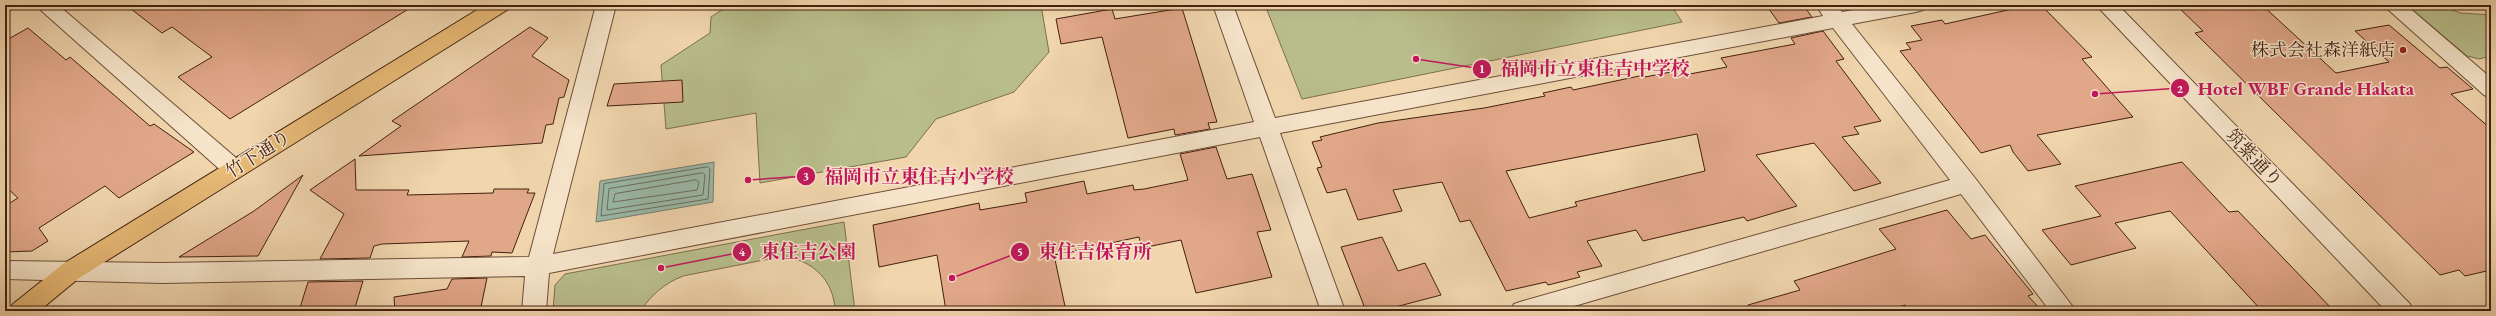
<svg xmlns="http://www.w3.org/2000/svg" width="2496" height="316" viewBox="0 0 2496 316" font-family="'EB Garamond','Noto Serif JP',serif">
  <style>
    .green { fill: #b8bd8b; stroke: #7e6e4e }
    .water { fill: #9ab9a8; stroke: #777c6b }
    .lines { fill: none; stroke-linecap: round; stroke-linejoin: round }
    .shore { stroke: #6e6c5c; stroke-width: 1 }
    .building { fill: #e1a789; stroke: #432010; fill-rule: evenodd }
    .minor-casing { stroke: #6e4d37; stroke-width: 2 }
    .highway-casing { stroke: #432010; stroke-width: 2 }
    .minor { fill: #f5e4ca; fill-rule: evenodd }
    .highway { fill: #e8ba76; fill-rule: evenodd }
    .poi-dot { fill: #8f2418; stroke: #f5e4ca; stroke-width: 1.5 }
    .labels { text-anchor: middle; stroke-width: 3; stroke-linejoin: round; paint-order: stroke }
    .poi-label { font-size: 18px; fill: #432010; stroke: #f5e4ca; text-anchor: end }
    .street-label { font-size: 18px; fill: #432010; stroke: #f5e4ca }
    .leader { fill: none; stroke: #c2185b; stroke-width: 1.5 }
    .callout-dot { fill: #c2185b; stroke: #f5e4ca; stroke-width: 1.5 }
    .mark-label { font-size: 12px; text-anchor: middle; font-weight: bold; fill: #fff }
    .callout-label { font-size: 19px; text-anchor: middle; font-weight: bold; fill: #c2185b; stroke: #f5e4ca; stroke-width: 3; stroke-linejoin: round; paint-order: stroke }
  </style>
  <rect width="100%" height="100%" fill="#f0d5ad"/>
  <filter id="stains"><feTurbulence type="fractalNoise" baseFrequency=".005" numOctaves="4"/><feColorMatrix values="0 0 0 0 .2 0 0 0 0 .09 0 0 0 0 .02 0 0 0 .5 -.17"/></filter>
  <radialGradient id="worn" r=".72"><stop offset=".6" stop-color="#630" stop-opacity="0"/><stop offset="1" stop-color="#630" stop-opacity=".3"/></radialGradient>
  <path class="green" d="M729 5H1041L1049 52 1014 92 936 119 906 157 760 183 756 113 666 129 661 65 710 33 711 17Z
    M1265 5H1671L1682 22 1302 99Z
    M2407 5H2436L2461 13 2491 15V56L2479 59 2467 56Z
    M844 222 855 311H835C834 280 813 261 784 256L683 276C663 284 652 295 640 311H553L555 285 565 274Z"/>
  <path class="water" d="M714 162 713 202 596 222 600 181Z"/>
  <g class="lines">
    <path class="shore" d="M708 167 710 169 708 199 601 216 604 184Z
      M703 173 705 175 703 195 607 210 609 189Z
      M696 180 699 182 697 190 613 202 615 194Z"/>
  </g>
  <path class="building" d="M126 5H415L230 119 178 77 212 57 172 27 162 33Z
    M1766 5H1803L1812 17 1779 23Z
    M2030 5H2041L2092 57 2082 59 2133 117 2037 135 2061 164 2028 171 2013 152 2010 145 1981 153 1900 51 1911 49 1906 43 1922 40 1911 26 1942 20 1945 24Z
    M2176 5H2262L2336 73 2389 62 2355 31 2389 25 2440 68 2447 67 2473 89 2451 94 2491 129V270L2465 276 2459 270 2440 275 2195 33 2203 31Z
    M1182 8 1217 122 1208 123 1210 129 1175 135 1174 129 1128 138 1102 37 1061 44 1056 19 1112 9 1115 19Z
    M530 27 548 38 532 56 569 80 564 97 559 98 553 124 546 125 542 143 359 156 401 126 392 121Z
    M28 28 66 60 70 57 150 126 154 124 194 152 119 198 105 186 39 228 48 241 32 251 5 252V206L18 198 5 186V41Z
    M1823 31 1844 59 1836 61 1881 121 1854 127 1859 134 1842 137 1881 183 1854 191 1814 143 1756 155 1797 206 1747 221 1744 217 1643 241 1636 230 1587 241 1602 266 1577 272 1580 277 1548 285 1546 282 1506 291 1470 220 1460 222 1442 182 1393 190 1402 211 1358 220 1346 189 1327 193 1317 168 1322 167 1312 142 1322 140 1320 137 1378 123 1484 108 1545 96 1543 93 1571 87 1573 90 1644 75 1645 77 1676 71 1679 76 1727 67 1721 58 1795 44 1791 38ZM1697 134 1705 171 1575 202 1577 206 1529 218 1506 171Z
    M682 80 683 102 607 106 614 84Z
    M1216 147 1227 179 1252 174 1271 230 1257 232 1272 277 1196 293 1181 240 1142 248 1139 237 1054 255 1066 311H946L937 255 879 267 873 225 979 203 980 210 1027 202 1025 193 1084 181 1087 194 1133 185 1134 190 1144 189 1188 180 1180 154Z
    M355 159 356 190H409L407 195 493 193 494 189H529L527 193H535L512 253 492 252 491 256 462 257 469 241 382 244 374 246 370 258 320 259 344 214 310 190Z
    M2182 162 2229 212 2238 211 2334 311H2262L2170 211 2115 223 2136 248 2071 265 2042 230 2101 216 2075 186Z
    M303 175 258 256 179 257 254 211Z
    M1947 210 1971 239 1985 235 2033 294 2028 296 2042 311H1910L1905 305 1887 311H1749L1748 305 1800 290 1794 281 1896 249 1879 229Z
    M1382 237 1398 271 1425 263 1441 295 1380 311H1366L1341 247Z
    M487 278 481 307 476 308 475 311H395L394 297 447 289 452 279Z
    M363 281 354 311H299L308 282Z"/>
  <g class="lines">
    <defs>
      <path id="minor" d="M35 5H58L242 163 245 169 242 175 234 177 226 175Z
        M596 5H616L553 254 1254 122 1213 5H1233L1275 118 1823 16 1816 5H1837L1842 12 1880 5H1926L1923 10 1916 12 1852 24 1975 178 2076 311H2050L1961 194 1557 311H1511L1514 304 1523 301 1950 180 1833 28 1280 133 1345 311H1321L1260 137 549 273 546 311H522L525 276 162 283 5 279V261L162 263 529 257Z
        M2096 5H2118L2410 304 2413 311H2386Z
        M2383 5H2406L2491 78V98L2484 95Z"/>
      <path id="highway" d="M485 5H510L507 10 79 278 39 311H10L13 304 63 264Z"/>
    </defs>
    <use href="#minor" class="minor-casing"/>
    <use href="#highway" class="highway-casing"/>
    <use href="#minor" class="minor"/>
    <use href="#highway" class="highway"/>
  </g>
  <circle class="poi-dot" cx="2403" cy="50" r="4"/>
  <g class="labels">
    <g class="poi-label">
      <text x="2395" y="56">株式会社森洋紙店</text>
    </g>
    <g class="street-label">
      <text transform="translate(258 154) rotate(-32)" y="6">竹下通り</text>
      <text transform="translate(2254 158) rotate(46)" y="6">筑紫通り</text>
    </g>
  </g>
  <path class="leader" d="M1416 59L1482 69M2095 94L2180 88M748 180L806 176M661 268L742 252M952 278L1020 252"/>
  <g class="callout-dot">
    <circle cx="1416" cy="59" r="4"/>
    <circle cx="2095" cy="94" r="4"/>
    <circle cx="748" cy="180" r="4"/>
    <circle cx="661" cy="268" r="4"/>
    <circle cx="952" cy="278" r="4"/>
    <circle cx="1482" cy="69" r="10"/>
    <circle cx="2180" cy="88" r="10"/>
    <circle cx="806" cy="176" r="10"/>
    <circle cx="742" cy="252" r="10"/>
    <circle cx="1020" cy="252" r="10"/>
  </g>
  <g class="mark-label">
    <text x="1482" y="73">1</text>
    <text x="2180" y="93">2</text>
    <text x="806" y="180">3</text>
    <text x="742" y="256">4</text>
    <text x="1020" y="256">5</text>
  </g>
  <g class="callout-label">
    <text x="1595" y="75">福岡市立東住吉中学校</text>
    <text x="2306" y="95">Hotel WBF Grande Hakata</text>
    <text x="919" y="183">福岡市立東住吉小学校</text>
    <text x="808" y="258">東住吉公園</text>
    <text x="1095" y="258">東住吉保育所</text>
  </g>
  <rect width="2496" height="316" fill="none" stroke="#f0d5ad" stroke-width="20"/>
  <rect x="6" y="6" width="2484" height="304" fill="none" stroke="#432010" stroke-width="2"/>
  <rect x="10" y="10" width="2476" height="296" fill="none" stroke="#432010"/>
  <rect width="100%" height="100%" filter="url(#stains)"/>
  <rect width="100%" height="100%" fill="url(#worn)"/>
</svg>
